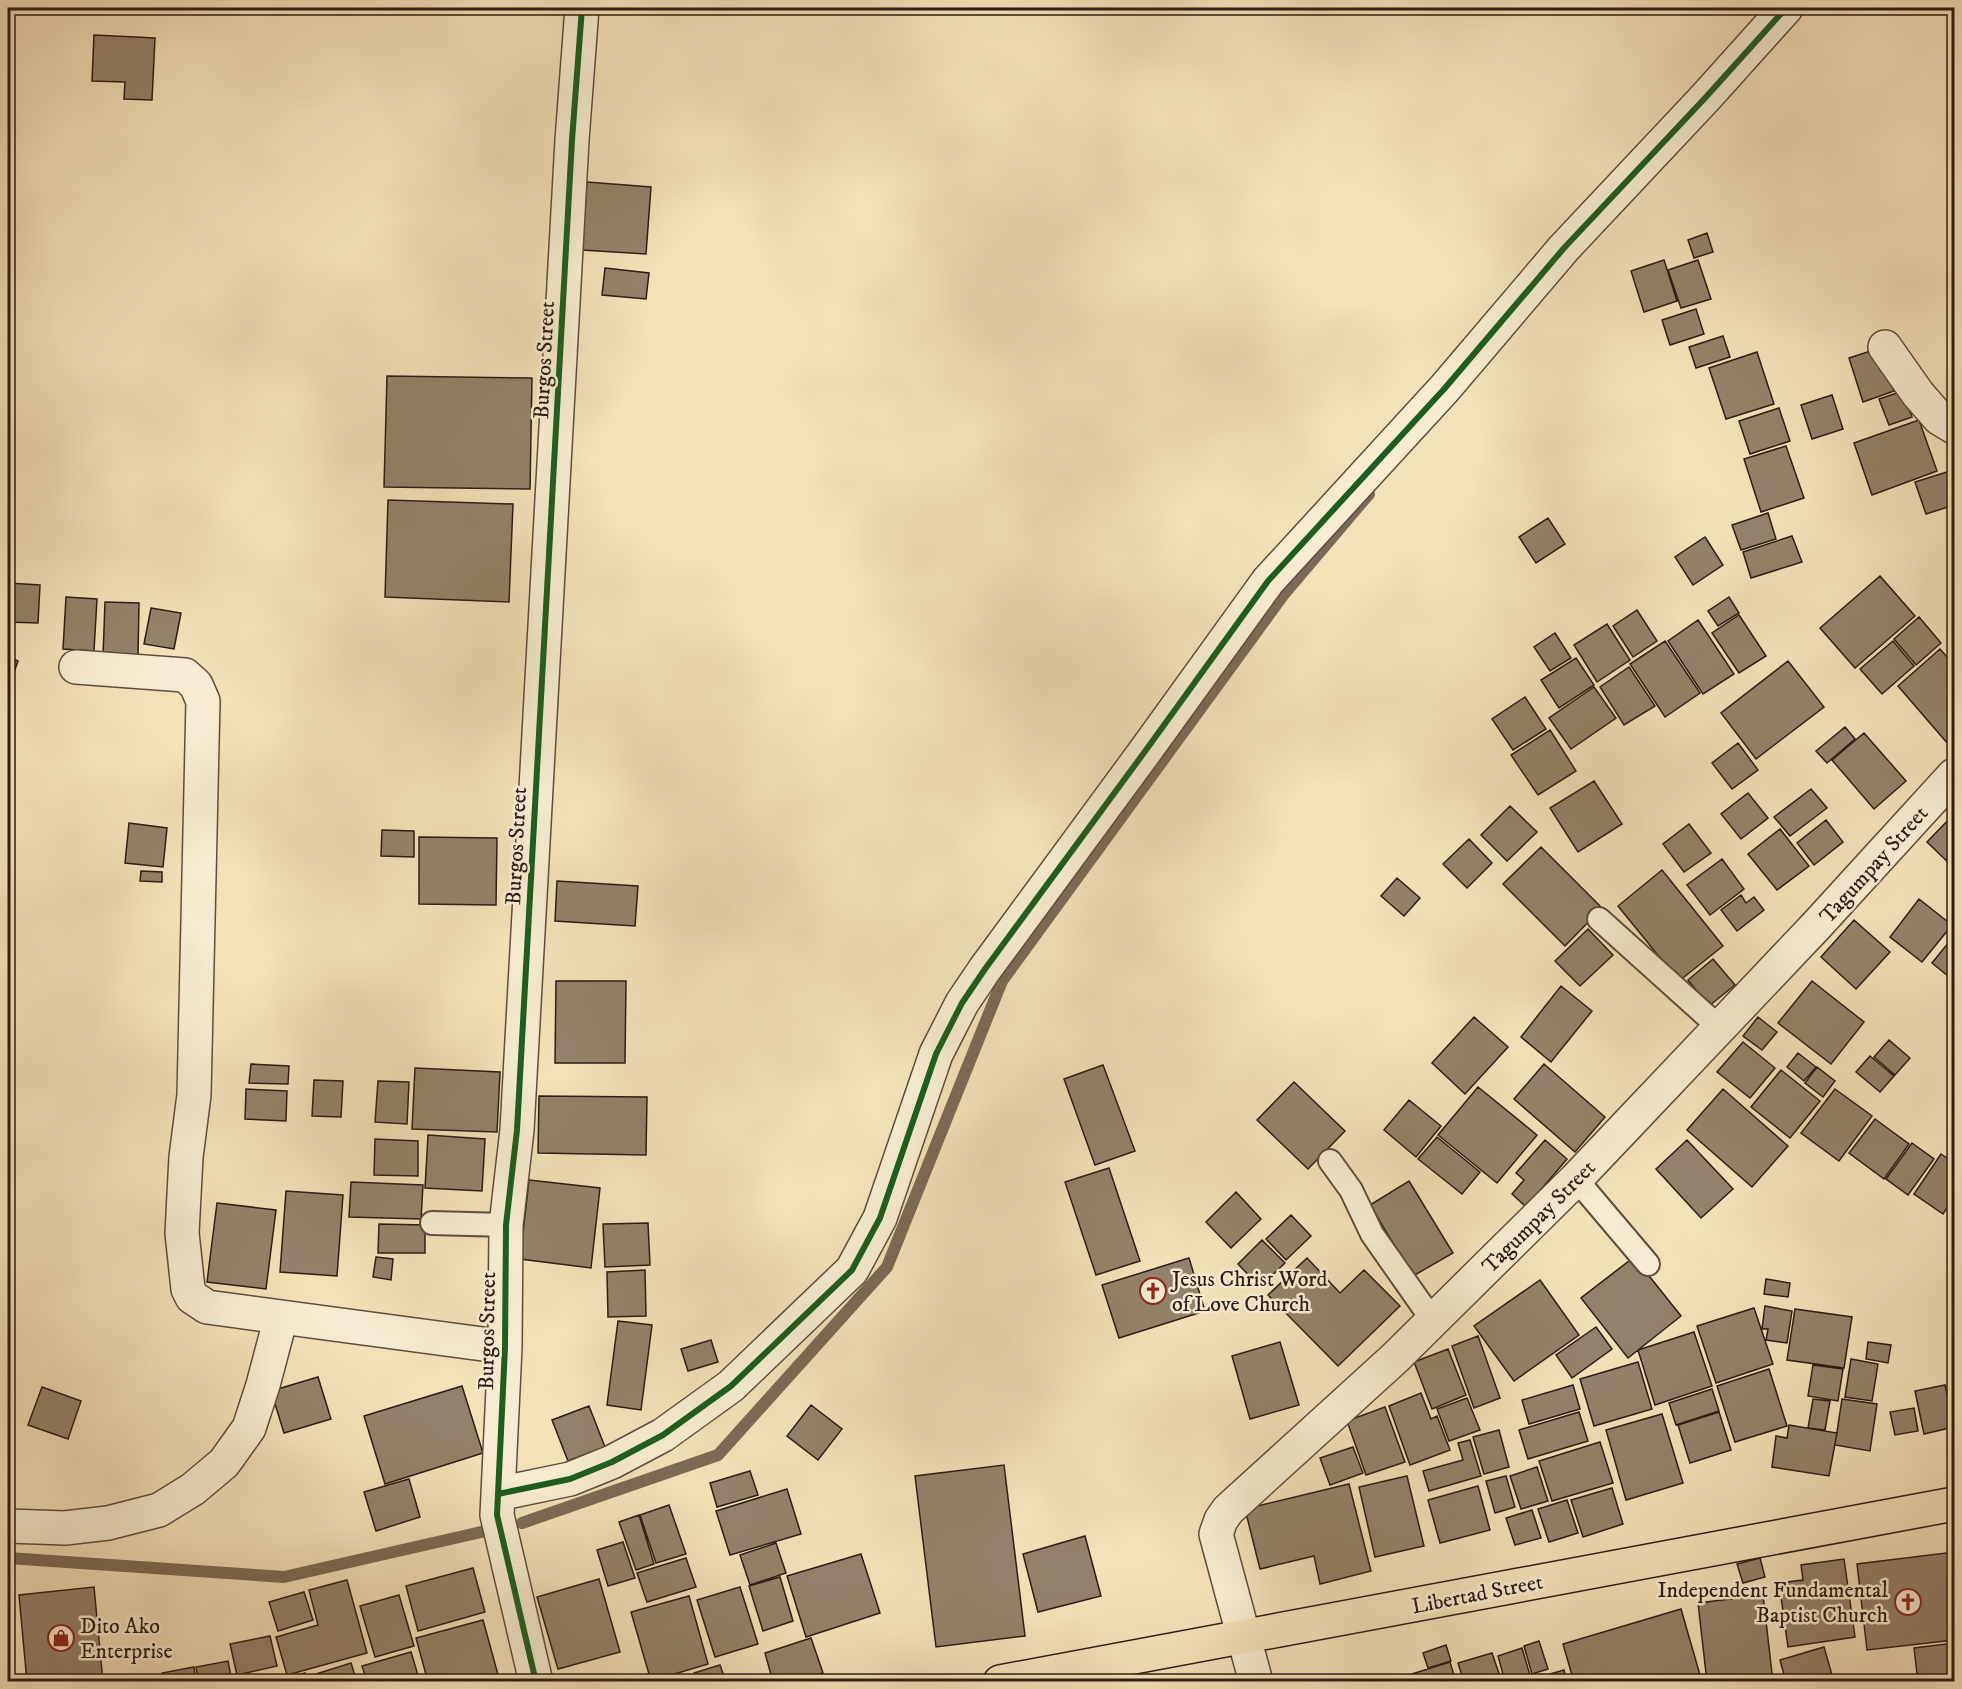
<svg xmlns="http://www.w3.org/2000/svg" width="1962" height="1689" viewBox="0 0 1962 1689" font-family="'IM FELL DW Pica',serif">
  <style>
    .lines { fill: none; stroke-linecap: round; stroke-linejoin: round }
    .stream { stroke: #7b6a56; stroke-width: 12 }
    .building { fill: #93826a; stroke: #2c1c15; stroke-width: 1.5 }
    .service-casing { stroke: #5e4d3e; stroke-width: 26 }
    .minor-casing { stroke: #5e4d3e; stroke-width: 36 }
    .trunk-casing { stroke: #2c1c15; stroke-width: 36 }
    .service { stroke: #f7ecd1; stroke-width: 22 }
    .minor { stroke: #f7ecd1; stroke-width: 33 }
    .trunk { stroke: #f3e1b8; stroke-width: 33 }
    .cycleway-casing { stroke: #f7ecd1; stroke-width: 10 }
    .cycleway { stroke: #1b5e20; stroke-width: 6 }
    .labels { text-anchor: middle; stroke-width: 5; stroke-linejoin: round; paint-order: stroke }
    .street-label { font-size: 22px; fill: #2c1c15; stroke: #f7ecd1 }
    .poi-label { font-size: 22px; fill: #2c1c15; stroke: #f7ecd1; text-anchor: start }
  </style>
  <rect width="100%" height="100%" fill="#f3e1b8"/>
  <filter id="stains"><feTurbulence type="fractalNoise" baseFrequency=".00333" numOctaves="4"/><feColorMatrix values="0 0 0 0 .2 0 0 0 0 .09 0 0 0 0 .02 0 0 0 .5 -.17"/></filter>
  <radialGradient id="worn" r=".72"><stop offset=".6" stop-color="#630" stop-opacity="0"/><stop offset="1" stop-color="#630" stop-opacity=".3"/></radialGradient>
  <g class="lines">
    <path class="stream" d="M522 1523 718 1455 887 1267 1002 981 1284 594 1369 494
      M8 1558 284 1577 490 1530"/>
  </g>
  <path class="building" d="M94 35 155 38 152 100 124 99 125 82 92 81Z
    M587 182 651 187 646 254 582 250Z
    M1707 233 1713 252 1694 258 1688 240Z
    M1664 260 1677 301 1644 312 1631 271Z
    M1698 260 1711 299 1681 308 1668 270Z
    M605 268 649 273 646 299 602 295Z
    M1696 309 1704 334 1670 345 1662 320Z
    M1723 336 1730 357 1696 368 1689 347Z
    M1880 348 1894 391 1863 402 1849 358Z
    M1757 352 1774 404 1726 419 1709 368Z
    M387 376 532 378 530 489 384 487Z
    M1903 391 1912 417 1889 425 1879 399Z
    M1832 395 1843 429 1812 439 1801 405Z
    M1779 408 1790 441 1750 454 1739 421Z
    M1919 420 1937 471 1872 495 1854 443Z
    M1786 446 1804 498 1761 512 1744 459Z
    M1947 472 1954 494V505L1926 514 1915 482Z
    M388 500 513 504 509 602 385 597Z
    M1768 513 1776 539 1741 550 1732 525Z
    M1548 518 1565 544 1536 563 1519 537Z
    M1792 536 1802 562 1751 578 1743 552Z
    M1705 537 1723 565 1693 585 1675 557Z
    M1880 576 1915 616 1855 668 1820 628Z
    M8 583 40 585 38 623 8 622Z
    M66 597 97 599 94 651 63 649Z
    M1729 597 1739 613 1718 626 1708 611Z
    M105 602 139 603 138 656H103Z
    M151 608 181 613 174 649 144 644Z
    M1637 610 1657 641 1633 657 1613 626Z
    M1739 615 1766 656 1739 673 1712 633Z
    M1919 617 1941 643 1916 665 1894 639Z
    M1698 620 1734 674 1703 694 1668 641Z
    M1607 624 1630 660 1597 682 1574 645Z
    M1555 633 1571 658 1550 671 1534 647Z
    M1665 641 1700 693 1665 717 1630 664Z
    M1893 641 1914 666 1882 694 1860 669Z
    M1940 649 1954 665V739L1948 744 1898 686Z
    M8 656 18 661 12 678 8 676Z
    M1576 658 1594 685 1559 708 1541 680Z
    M1788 661 1824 707 1756 759 1721 713Z
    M1629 667 1655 706 1624 725 1600 687Z
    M1594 687 1616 718 1571 749 1549 718Z
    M1525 697 1546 729 1513 750 1492 719Z
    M1845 727 1855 739 1827 763 1816 751Z
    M1550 730 1576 771 1538 795 1511 755Z
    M1864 733 1906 781 1874 809 1832 760Z
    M1738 743 1758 770 1732 789 1712 763Z
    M1594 781 1622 824 1578 852 1550 808Z
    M1811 789 1827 808 1790 836 1774 817Z
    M1748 793 1768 818 1741 839 1721 814Z
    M1510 806 1537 832 1507 861 1481 835Z
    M1954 814V868L1927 842Z
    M1826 820 1843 842 1814 865 1797 843Z
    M129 823 167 828 163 867 125 863Z
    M1689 824 1711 853 1684 872 1663 844Z
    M1780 829 1809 866 1777 890 1748 854Z
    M382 830 414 831V857L381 856Z
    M419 837 497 838 496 905 419 904Z
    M1469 839 1492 863 1467 888 1443 864Z
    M1541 847 1602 908 1565 946 1503 884Z
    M1722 859 1744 889 1710 915 1687 885Z
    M1662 870 1723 946 1679 981 1618 906Z
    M141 871 162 872V882L140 881Z
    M1397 878 1420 898 1404 916 1381 896Z
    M557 881 638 886 635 926 555 921Z
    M1741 895 1746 903 1754 897 1764 910 1737 931 1721 910Z
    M1919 899 1952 925 1922 962 1890 937Z
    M1854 920 1890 952 1856 989 1821 957Z
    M1588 929 1613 955 1580 986 1555 961Z
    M1949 942 1954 946V981L1932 963Z
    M1713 959 1735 985 1709 1006 1688 980Z
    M556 981H626L625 1063H555Z
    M1812 981 1864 1022 1831 1064 1778 1023Z
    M1561 986 1592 1011 1551 1062 1521 1037Z
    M1474 1017 1508 1047 1465 1094 1432 1063Z
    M1758 1017 1777 1032 1762 1050 1743 1036Z
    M1889 1040 1910 1058 1895 1075 1874 1057Z
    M1743 1042 1775 1068 1750 1098 1717 1072Z
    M1798 1053 1816 1067 1804 1081 1787 1067Z
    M1870 1056 1894 1076 1880 1092 1856 1072Z
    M251 1064 289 1066 288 1084 249 1083Z
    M1544 1064 1605 1117 1575 1152 1514 1099Z
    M1103 1065 1135 1151 1095 1165 1064 1079Z
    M1817 1067 1835 1081 1823 1097 1805 1083Z
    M415 1068 500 1072 497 1132 412 1129Z
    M1781 1070 1820 1101 1790 1138 1751 1107Z
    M314 1080 343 1081 341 1117 312 1116Z
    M378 1081 409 1082 407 1124 375 1122Z
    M1294 1082 1345 1131 1308 1169 1257 1120Z
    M1478 1087 1537 1135 1497 1183 1438 1135Z
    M246 1089 287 1091 286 1121 245 1119Z
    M1723 1089 1788 1146 1752 1187 1687 1130Z
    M1835 1089 1872 1116 1839 1161 1801 1133Z
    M539 1096 647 1097 646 1155 538 1153Z
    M1409 1100 1441 1126 1416 1157 1384 1130Z
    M1875 1119 1909 1144 1884 1179 1849 1153Z
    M428 1135 485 1139 482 1191 425 1188Z
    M1437 1137 1480 1172 1462 1194 1418 1159Z
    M375 1139 418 1141V1176L374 1175Z
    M1545 1140 1567 1159 1526 1207 1512 1194 1524 1180 1516 1173Z
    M1687 1140 1733 1189 1701 1218 1656 1169Z
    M1912 1143 1934 1159 1908 1195 1886 1179Z
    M1941 1154 1954 1163V1197L1943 1214 1914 1194Z
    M1109 1168 1140 1261 1096 1275 1065 1182Z
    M529 1180 600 1188 591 1268 520 1259Z
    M1409 1181 1453 1253 1413 1276 1370 1205Z
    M351 1182 423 1185 421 1219 349 1217Z
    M286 1191 343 1195 337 1276 280 1272Z
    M1236 1192 1261 1219 1231 1248 1206 1222Z
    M217 1203 276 1210 266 1289 207 1282Z
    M1291 1215 1311 1236 1286 1260 1266 1239Z
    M648 1223 650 1265 605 1267 603 1224Z
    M379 1224 425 1225V1253H378Z
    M1262 1240 1285 1263 1260 1287 1238 1264Z
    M376 1257 393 1259 391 1280 373 1277Z
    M1634 1257 1681 1316 1628 1358 1581 1298Z
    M1189 1258 1205 1311 1119 1338 1102 1285Z
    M1307 1258 1340 1293 1364 1270 1400 1306 1338 1366 1268 1295Z
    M645 1270 646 1316 608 1317 607 1272Z
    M1766 1279 1790 1283 1788 1297 1764 1294Z
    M1540 1280 1579 1335 1514 1381 1474 1326Z
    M1765 1306 1792 1311 1787 1343 1766 1340 1768 1329H1762Z
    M1754 1308 1773 1364 1716 1383 1697 1326Z
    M1795 1309 1852 1317 1844 1368 1787 1360Z
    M618 1321 652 1325 641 1410 607 1405Z
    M1596 1327 1612 1349 1572 1378 1556 1355Z
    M1694 1332 1712 1386 1655 1405 1638 1350Z
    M1478 1336 1500 1398 1474 1408 1452 1346Z
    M711 1340 718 1362 688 1371 681 1349Z
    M1280 1342 1299 1405 1250 1419 1232 1356Z
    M1868 1342 1891 1345 1888 1363 1866 1359Z
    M1448 1349 1466 1395 1432 1409 1414 1362Z
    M1851 1359 1878 1364 1872 1401 1845 1397Z
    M1638 1362 1652 1409 1594 1426 1580 1379Z
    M1813 1365 1843 1369 1838 1401 1808 1396Z
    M1769 1369 1787 1426 1735 1442 1717 1386Z
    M1954 1374V1407L1948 1376Z
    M318 1377 331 1419 284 1433 271 1391Z
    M1573 1385 1580 1409 1529 1424 1522 1400Z
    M1945 1385 1954 1427 1924 1434 1915 1391Z
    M462 1386 483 1453 385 1484 364 1416Z
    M42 1387 81 1401 68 1439 28 1425Z
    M1712 1389 1719 1411 1676 1425 1669 1403Z
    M1421 1393 1431 1419 1437 1416 1450 1450 1410 1465 1389 1406Z
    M1467 1398 1480 1430 1449 1441 1437 1409Z
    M1813 1399 1830 1401 1825 1430 1808 1428Z
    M1842 1399 1877 1404 1870 1451 1835 1445Z
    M811 1405 842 1429 818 1460 787 1436Z
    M589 1406 605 1447 568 1461 552 1420Z
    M1385 1407 1405 1462 1366 1475 1347 1421Z
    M1914 1408 1918 1431 1895 1435 1890 1412Z
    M1579 1412 1588 1441 1528 1459 1519 1430Z
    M1719 1412 1731 1450 1690 1463 1678 1425Z
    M1662 1414 1683 1483 1626 1500 1606 1430Z
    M1789 1425 1837 1433 1829 1476 1772 1467 1776 1436 1787 1438Z
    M1499 1430 1509 1467 1484 1474 1473 1437Z
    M1470 1440 1481 1476 1429 1491 1423 1471 1463 1460 1458 1443Z
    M1600 1442 1613 1483 1552 1501 1539 1461Z
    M1353 1447 1363 1473 1330 1485 1320 1458Z
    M1004 1465 1025 1636 936 1647 915 1476Z
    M1537 1467 1548 1501 1521 1509 1510 1476Z
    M750 1471 758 1495 717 1507 710 1483Z
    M1407 1476 1424 1546 1375 1557 1359 1487Z
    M1506 1476 1515 1507 1495 1513 1486 1481Z
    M409 1479 420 1517 376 1531 364 1492Z
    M1349 1484 1371 1571 1320 1584 1314 1556 1260 1569 1245 1509Z
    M1478 1486 1490 1530 1440 1543 1428 1500Z
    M1612 1488 1623 1524 1583 1537 1571 1500Z
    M787 1489 801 1534 730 1555 716 1511Z
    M1567 1500 1578 1533 1549 1542 1538 1509Z
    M669 1505 686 1554 656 1563 640 1515Z
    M1532 1510 1541 1538 1515 1545 1506 1518Z
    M639 1515 654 1564 636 1570 619 1522Z
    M1085 1536 1101 1596 1038 1612 1023 1554Z
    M623 1542 635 1578 608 1586 597 1550Z
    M776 1543 786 1573 750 1585 740 1555Z
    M1954 1552V1640L1867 1650 1857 1564Z
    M861 1554 880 1613 806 1637 787 1576Z
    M686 1558 696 1587 647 1602 637 1573Z
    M1760 1558 1765 1577 1743 1583 1737 1564Z
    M1844 1559 1855 1637 1788 1647 1779 1583 1803 1580 1801 1565Z
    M473 1568 485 1612 418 1631 406 1586Z
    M780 1577 793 1621 763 1631 749 1586Z
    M599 1579 620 1652 558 1669 537 1597Z
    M347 1580 367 1653 287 1675 276 1637 318 1625 309 1590Z
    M94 1587 103 1682H27L19 1595Z
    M740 1587 758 1644 715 1657 697 1600Z
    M304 1592 313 1620 278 1631 269 1602Z
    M399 1595 414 1646 375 1657 360 1606Z
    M1763 1595 1773 1682H1707L1698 1603Z
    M689 1596 708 1664 651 1681 631 1612Z
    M1681 1609 1702 1682H1574L1563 1644Z
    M483 1620 500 1682H428L416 1638Z
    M270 1636 277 1666 237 1675 230 1644Z
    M811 1638 823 1673 795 1682H773L765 1653Z
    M1539 1641 1548 1669 1532 1674 1524 1646Z
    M1954 1643V1678L1918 1682 1914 1648Z
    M1446 1645 1451 1661 1428 1668 1423 1653Z
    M1824 1647 1834 1682H1786L1780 1660Z
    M1522 1648 1532 1682H1505L1498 1656Z
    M411 1652 420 1682H367L362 1666Z
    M1492 1653 1502 1682H1464L1458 1663Z
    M228 1661 232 1682H199L196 1667Z
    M1450 1662 1456 1682H1397L1396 1679Z
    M351 1663 357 1682H316L313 1675Z
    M720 1665 726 1682H696L694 1673Z
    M194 1667 196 1682H164L162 1673Z
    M1564 1670 1567 1682H1534L1533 1679Z
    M305 1673 308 1682H277Z"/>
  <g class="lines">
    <defs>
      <path id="service" d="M1599 919 1720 1028
        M1330 1161 1351 1190 1372 1234 1433 1321
        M1576 1179 1648 1264
        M432 1223 506 1225"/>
      <path id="minor" d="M1885 347 1918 394 1939 418 1954 427
        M76 667 185 675 196 685 203 701 194 1095 186 1157 182 1233 188 1289 192 1297 207 1307 505 1347
        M498 1494 570 1479 612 1462 663 1435 731 1386 852 1270 880 1218 936 1054 962 1003 985 969 1146 750 1268 581 1445 388 1564 248 1706 97 1786 8
        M8 1526 65 1528 108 1523 159 1510 193 1489 224 1463 249 1428 263 1385 281 1317
        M536 1682 497 1515 505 1347 506 1225 517 1130 572 140 582 8
        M1256 1682 1216 1534 1221 1520 1228 1510 1395 1358 1576 1179 1816 926 1954 775"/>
      <path id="trunk" d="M1000 1682 1954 1504"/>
    </defs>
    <use href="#service" class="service-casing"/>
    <use href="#minor" class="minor-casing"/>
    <use href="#trunk" class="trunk-casing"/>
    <use href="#service" class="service"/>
    <use href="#minor" class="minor"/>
    <use href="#trunk" class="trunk"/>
    <defs>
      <path id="cycleway" d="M498 1494 570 1479 612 1462 663 1435 731 1386 852 1270 880 1218 936 1054 962 1003 985 969 1146 750 1268 581 1445 388 1564 248 1706 97 1786 8
        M536 1682 497 1515 505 1347 506 1225 517 1130 572 140 582 8"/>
    </defs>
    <use href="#cycleway" class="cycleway-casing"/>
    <use href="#cycleway" class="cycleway"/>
  </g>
  <defs>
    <symbol id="church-ring" viewBox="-11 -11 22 22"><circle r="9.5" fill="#f7ecd1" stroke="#8f2418" stroke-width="1.5"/><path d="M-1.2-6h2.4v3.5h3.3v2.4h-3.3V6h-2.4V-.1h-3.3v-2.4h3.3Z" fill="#8f2418"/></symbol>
    <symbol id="shop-ring" viewBox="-11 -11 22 22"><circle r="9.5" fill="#f7ecd1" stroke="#8f2418" stroke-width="1.5"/><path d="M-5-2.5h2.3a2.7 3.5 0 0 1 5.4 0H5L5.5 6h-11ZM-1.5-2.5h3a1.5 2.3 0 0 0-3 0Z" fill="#8f2418"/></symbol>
  </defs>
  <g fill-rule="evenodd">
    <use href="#church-ring" x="1138" y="1276" width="30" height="30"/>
    <use href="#church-ring" x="1893" y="1587" width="30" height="30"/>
    <use href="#shop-ring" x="46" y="1623" width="30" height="30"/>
  </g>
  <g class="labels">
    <g class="street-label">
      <text transform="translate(543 360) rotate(-87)" y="8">Burgos Street</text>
      <text transform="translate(515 846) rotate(-87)" y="8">Burgos Street</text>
      <text transform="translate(1873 864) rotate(-48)" y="8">Tagumpay Street</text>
      <text transform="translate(1538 1216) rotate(-45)" y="8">Tagumpay Street</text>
      <text transform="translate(486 1331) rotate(-89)" y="8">Burgos Street</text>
      <text transform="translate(1477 1593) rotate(-11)" y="8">Libertad Street</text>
    </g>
    <g class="poi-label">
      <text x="1172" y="1286">Jesus Christ Word<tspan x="1172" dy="25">of Love Church</tspan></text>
      <text x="1888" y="1597" text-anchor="end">Independent Fundamental<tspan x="1888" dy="25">Baptist Church</tspan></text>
      <text x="80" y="1633">Dito Ako<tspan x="80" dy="25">Enterprise</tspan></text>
    </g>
  </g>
  <rect width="1962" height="1689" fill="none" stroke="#f3e1b8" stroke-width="30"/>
  <rect x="9" y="9" width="1944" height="1671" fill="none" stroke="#2c1c15" stroke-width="3"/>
  <rect x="15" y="15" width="1932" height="1659" fill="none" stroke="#2c1c15" stroke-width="1.5"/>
  <rect width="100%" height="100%" filter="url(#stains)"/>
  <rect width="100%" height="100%" fill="url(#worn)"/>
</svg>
